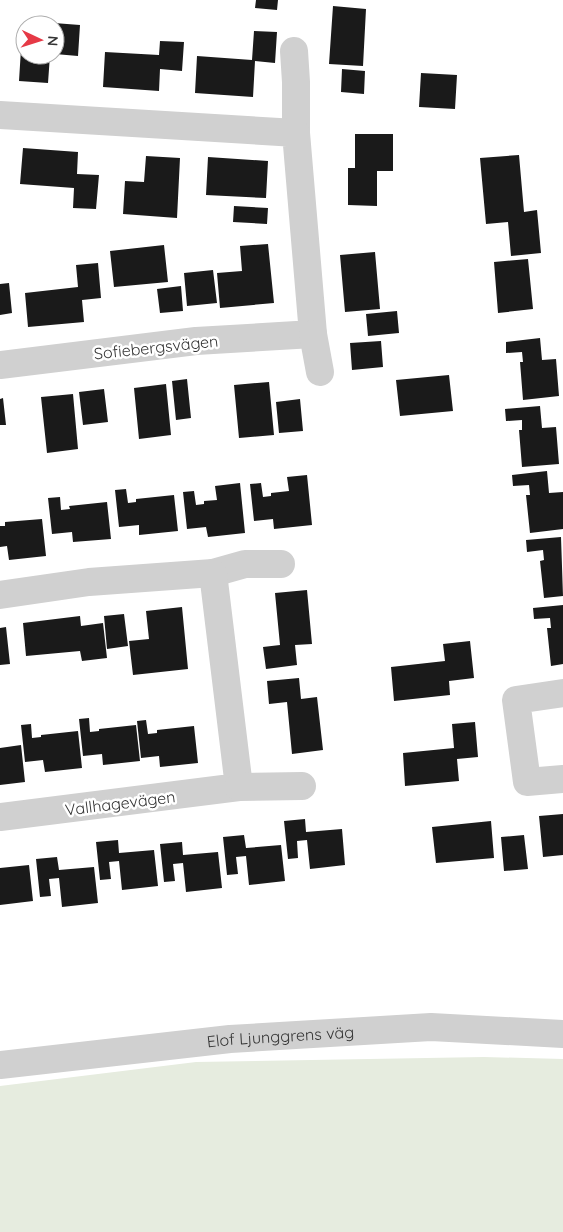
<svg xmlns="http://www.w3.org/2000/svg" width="563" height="1232" viewBox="0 0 563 1232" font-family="Quicksand,sans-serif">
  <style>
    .green { fill: #e6ecdf }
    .building { fill: #1a1a1a }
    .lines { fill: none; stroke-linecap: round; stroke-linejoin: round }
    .minor { stroke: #d0d0d0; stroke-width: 28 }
    .labels { text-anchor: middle; stroke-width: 5; stroke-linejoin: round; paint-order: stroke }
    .street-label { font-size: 16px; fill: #333; stroke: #fff }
  </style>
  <rect width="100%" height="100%" fill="#fff"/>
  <path class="green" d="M484 1057 563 1059V1232H0V1086L196 1062Z"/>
  <path class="building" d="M256 0H278L277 10 255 8Z
    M333 6 366 9 363 66 329 64Z
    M54 23 80 25 78 56 55 54Z
    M254 31 277 32 275 63 255 61 253 97 195 93 197 56 252 60Z
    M22 33 25 34V55H50L48 83 19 81Z
    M160 41 184 42 182 71 160 69 159 91 103 87 105 52 159 55Z
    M342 69 365 71 364 94 341 92Z
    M421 73 457 75 455 109 419 107Z
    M355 134H393V171H377V206L348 205V168H355Z
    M23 148 78 152 77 174 99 175 96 209 73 208 74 188 20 184Z
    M519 155 524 212 537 210 541 253 511 256 508 222 486 224 480 158Z
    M146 156 180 158 177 218 123 214 125 181 144 182Z
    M208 157 268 161 266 198 206 195Z
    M234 206 268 208 267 224 233 222Z
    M268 244 274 303 220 308 217 273 242 271 240 246Z
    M164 245 168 282 114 287 110 251Z
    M375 252 380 309 345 312 340 255Z
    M528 259 533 309 498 313 494 262Z
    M98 263 101 298 82 300 84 322 28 327 25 293 78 287 76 265Z
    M213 270 217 303 187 306 184 273Z
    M9 283 12 313 0 315V284Z
    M181 286 183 311 160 313 157 289Z
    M397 311 399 333 368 336 366 314Z
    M540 338 542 360 556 359 559 396 523 400 520 362H523L522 352 506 353V342Z
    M381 341 383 367 352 370 350 343Z
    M449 375 453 411 400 416 396 380Z
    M187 379 191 418 176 420 172 381Z
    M269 382 274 435 239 438 234 385Z
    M166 384 171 435 139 439 134 388Z
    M104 389 108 422 83 425 79 392Z
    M73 394 78 449 47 453 41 397Z
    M3 398 6 425H0V399Z
    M300 399 303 431 279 433 276 402Z
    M540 406 542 428 556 427 559 464 522 467 519 430H522V420L506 421 505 409Z
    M547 471 549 493 563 492V529L530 533 526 495H530L529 485 513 486 512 475Z
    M307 475 312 525 274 529 273 519 254 521 250 484 261 483 263 497 271 496V493L289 491 287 477Z
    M240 483 245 533 208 537 206 527 187 529 183 492 194 491 196 505 204 504V501L217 500 215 486Z
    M126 489 128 503 136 502V499L174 495 178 531 139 535V525L119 527 115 490Z
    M60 497 61 510 70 509 69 506 107 502 111 539 73 542 72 532 52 534 48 498Z
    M42 519 46 556 9 560 7 546 0 547V526H5V522Z
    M561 537 563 596 544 598 540 561 544 560 543 550 527 552 526 540Z
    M307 590 312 644 295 645 297 665 266 669 263 647 280 645 275 593Z
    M563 605V664L551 666 547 628H551L550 618 534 619 533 608Z
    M182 607 188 669 133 675 129 641 149 639 146 611Z
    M124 614 128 646 107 649 104 616Z
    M80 616 81 626 103 623 107 658 82 661 80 651 26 656 23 623Z
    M6 627 10 664 0 665V628Z
    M470 641 474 678 449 681 450 695 394 701 391 667 445 661 443 644Z
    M299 678 301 699 317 697 323 750 292 754 287 702 269 704 267 681Z
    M89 718 90 732 99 731V729L136 725 140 761 103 765 102 754 83 756 79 719Z
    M146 720 148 734 157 733V730L194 726 198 763 160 767 159 756 141 758 137 721Z
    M475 722 478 757 457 759 459 781 405 786 403 753 454 748 452 724Z
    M31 724 32 738 41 737V735L78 731 82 768 45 772 43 760 25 762 21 725Z
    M21 745 25 782 0 785V748Z
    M563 814V855L543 857 539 816Z
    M305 819 306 832 342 829 345 865 310 869 307 840 297 841 298 858 288 859 284 821Z
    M491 821 494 858 436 863 432 827Z
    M244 835 246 848 281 845 285 881 249 885 246 856 236 857 238 874 227 875 223 837Z
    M524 835 528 869 504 871 501 837Z
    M118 840 119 853 154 850 158 886 122 890 119 861 109 862 111 879 100 880 96 842Z
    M182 842 183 855 218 852 222 888 186 892 183 863 173 864 175 881 164 882 160 844Z
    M57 857 59 870 94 867 98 903 62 907 59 878 49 879 51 896 40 897 36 859Z
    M29 865 33 901 0 905V868Z"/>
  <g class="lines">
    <g class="minor">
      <path d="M294 51 296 82V133"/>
      <path d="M0 115 296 133 313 334 196 341 0 365"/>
      <path d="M313 334 320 372"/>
      <path d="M213 573 245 564H281"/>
      <path d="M0 595 89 582 213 573 239 787 0 817"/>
      <path d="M563 693 516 700 527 782 563 779"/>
      <path d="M239 787 302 786"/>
      <path id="s1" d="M0 1065 230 1039 431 1027 563 1034"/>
    </g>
  </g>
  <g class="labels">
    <g class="street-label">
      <text transform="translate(156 347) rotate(-6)" y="6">Sofiebergsvägen</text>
      <text transform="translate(120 803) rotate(-7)" y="6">Vallhagevägen</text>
      <text dy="6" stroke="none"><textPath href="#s1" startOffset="282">Elof Ljunggrens väg</textPath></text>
    </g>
  </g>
  <g transform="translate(40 40) rotate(94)"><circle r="24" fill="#ffffff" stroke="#adadad"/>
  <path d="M0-4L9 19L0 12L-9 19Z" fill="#e63946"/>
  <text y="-8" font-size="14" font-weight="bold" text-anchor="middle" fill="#333333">N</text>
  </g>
</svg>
